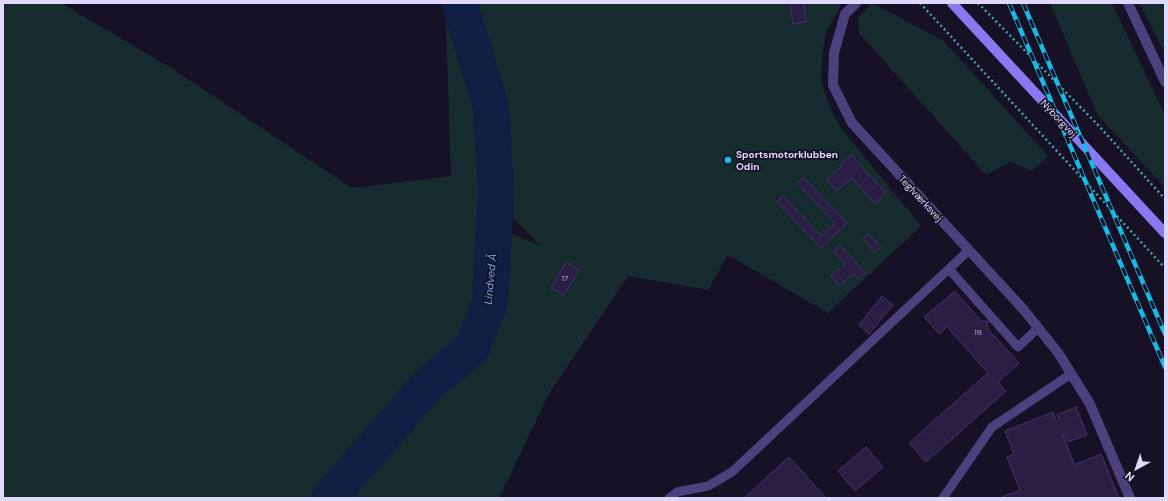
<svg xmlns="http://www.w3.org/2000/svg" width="1168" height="501" viewBox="0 0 1168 501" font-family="'DM Sans',sans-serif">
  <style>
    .green { fill: #152b2d; fill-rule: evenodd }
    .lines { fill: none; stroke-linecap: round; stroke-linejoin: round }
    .river { stroke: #111e43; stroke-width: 36 }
    .building { fill: #2a1f43; stroke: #45336d }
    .path { stroke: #3ba6ac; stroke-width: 2.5; stroke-dasharray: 2 3; stroke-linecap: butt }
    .service { stroke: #4a417e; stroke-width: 9 }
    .minor { stroke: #4a417e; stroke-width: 10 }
    .secondary { stroke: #8978f2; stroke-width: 10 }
    .rail-casing { stroke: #17bbe8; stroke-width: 4.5 }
    .rail { stroke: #161124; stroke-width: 3; stroke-dasharray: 9; stroke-linecap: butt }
    .poi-dot { fill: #17bbe8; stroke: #161124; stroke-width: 1.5 }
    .labels { text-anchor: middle; stroke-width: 3.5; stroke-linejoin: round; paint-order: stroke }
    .number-label { font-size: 8px; fill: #b2aacd }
    .street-label { font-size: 10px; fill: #e0d8fb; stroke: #161124 }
    .poi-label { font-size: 10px; font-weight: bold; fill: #e0d8fb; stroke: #161124; text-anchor: start }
    .water-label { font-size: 11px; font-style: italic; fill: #70a7f1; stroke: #161124 }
  </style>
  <rect width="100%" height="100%" fill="#161124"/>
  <path class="green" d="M3 3H61L168 66 352 188 451 176 445 3H841L839 9 826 32 822 56 821 82 830 107 841 128 921 226 828 313 728 255 708 290 628 276 550 392 499 498H3ZM479 185 540 245V246L478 219Z
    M872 3 944 41 1048 156 1033 171 1010 162 986 175 859 33 858 18Z
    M1050 3H1112L1165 115V188L1097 114Z
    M1139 3H1165V53Z"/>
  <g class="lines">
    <path class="river" d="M329 498 428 385 472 348 490 303 496 190 491 106 462 12 461 3"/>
  </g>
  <path class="building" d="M790 3H804L806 22 793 24Z
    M851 155 886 193 875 204 852 178 837 191 827 180 841 167 839 166Z
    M803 177 847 223 821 248 777 202 783 196 821 236 835 223 797 183Z
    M868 234 881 247 875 252 863 239Z
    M840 245 865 273 858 279 853 274 840 286 831 276 845 264 833 251Z
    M566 262 579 270 564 295 551 288Z
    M955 291 981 321H988L987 328 1019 363 998 382 1006 391 926 462 909 443 988 373 947 327 939 334 924 317Z
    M882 296 893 305 869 334 859 325Z
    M1076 407 1087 435 1068 442 1065 434 1063 435 1074 464V465L1101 454 1119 498H1000L1020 490 1007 457 1014 454 1005 431 1053 412 1056 421 1059 420 1057 415Z
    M866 447 883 467 855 491 838 471Z
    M789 457 826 498H744Z"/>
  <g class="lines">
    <path class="path" d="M920 3 1165 268
      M978 3 1098 125 1165 199"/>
    <path class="service" d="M949 269 1018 347 1038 328
      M669 498 677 492 708 486 732 472 969 250
      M943 498 992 427 1071 374"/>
    <path class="minor" d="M856 3 845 14 834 53 833 85 852 123 1024 310 1059 354 1090 404 1130 498
      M1128 3 1165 82"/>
    <path class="secondary" d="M952 3 1165 233"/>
    <defs>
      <path id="rail" d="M1009 3 1165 367
        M1023 3 1165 334"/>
    </defs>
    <use href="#rail" class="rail-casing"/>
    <use href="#rail" class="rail"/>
  </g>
  <circle class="poi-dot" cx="728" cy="160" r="4"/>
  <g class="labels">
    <g class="number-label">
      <text x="565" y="281">17</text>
      <text x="978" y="335">19</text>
    </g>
    <g class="street-label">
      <text transform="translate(1059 118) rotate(47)" y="4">Nyborgvej</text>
      <text transform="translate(921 198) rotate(47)" y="4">Teglværksvej</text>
    </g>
    <g class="poi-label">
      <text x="736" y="158">Sportsmotorklubben<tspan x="736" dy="12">Odin</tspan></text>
    </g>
    <g class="water-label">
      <text transform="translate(490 279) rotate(-85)" y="4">Lindved Å</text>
    </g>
  </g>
  <rect width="1168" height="501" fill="none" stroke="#e0d8fb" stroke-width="8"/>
  <g transform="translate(1136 469) rotate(220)" stroke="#161124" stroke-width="3" paint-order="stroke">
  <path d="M0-3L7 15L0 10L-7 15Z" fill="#e0d8fb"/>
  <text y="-6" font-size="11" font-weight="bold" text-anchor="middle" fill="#e0d8fb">N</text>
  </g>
</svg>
